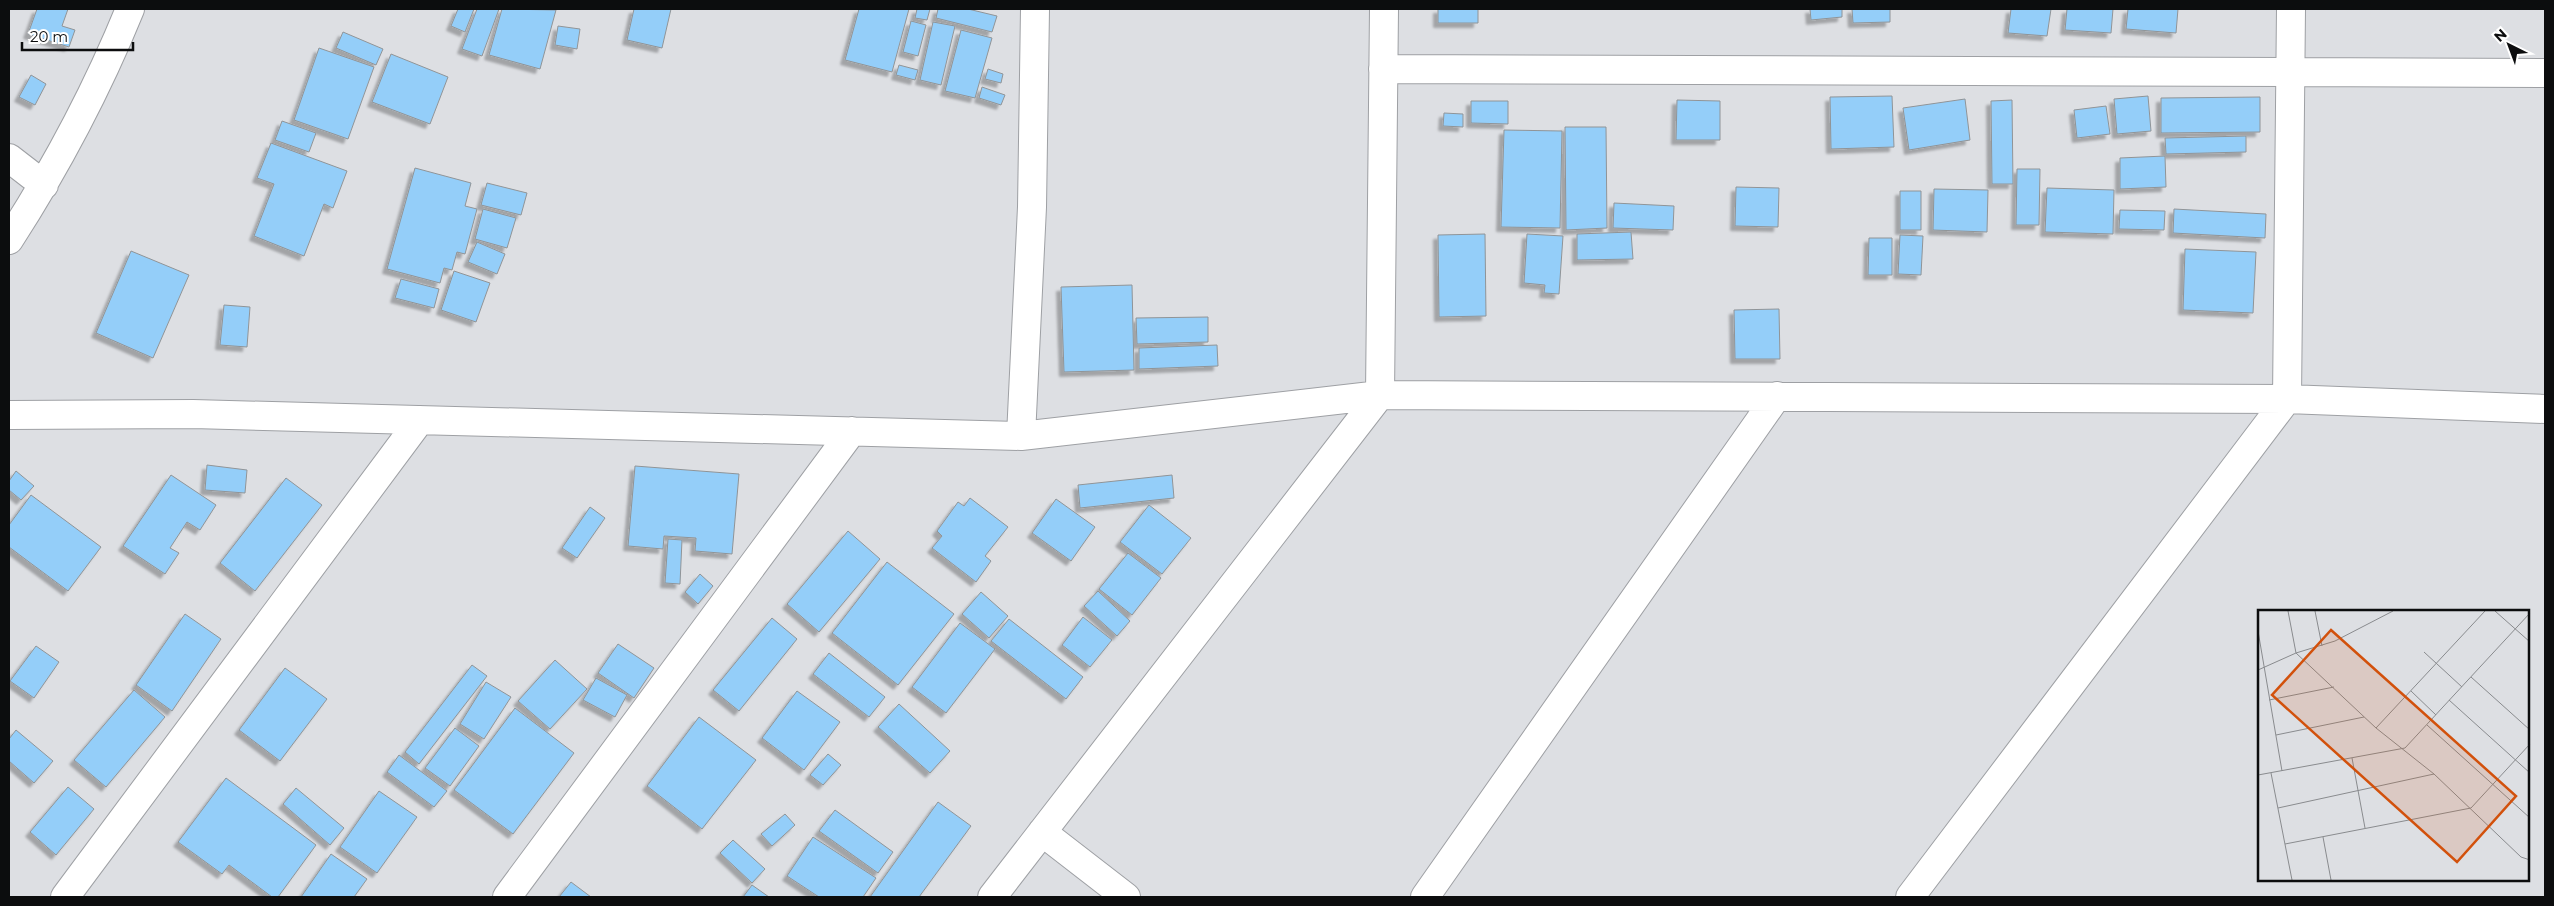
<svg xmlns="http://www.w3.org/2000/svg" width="2554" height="906" viewBox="0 0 2554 906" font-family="Montserrat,sans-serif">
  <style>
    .building { fill: #94cef9; stroke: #909497; filter: url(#shadow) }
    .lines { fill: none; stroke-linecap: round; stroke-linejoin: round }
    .minor-casing { stroke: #9ea0a4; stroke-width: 30 }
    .minor { stroke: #fff; stroke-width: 28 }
    .inset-road { fill: none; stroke: #898b8e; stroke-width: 1 }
    .view { fill: #d2510c; fill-opacity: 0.15; stroke: #d2510c; stroke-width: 2.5 }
    .inset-edge { fill: none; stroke: #0c0d0e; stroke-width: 2.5 }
  </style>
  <defs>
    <filter id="shadow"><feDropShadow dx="-4.5" dy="4.5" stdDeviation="1" flood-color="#0004"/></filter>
  </defs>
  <rect width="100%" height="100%" fill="#dddfe3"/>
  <path class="building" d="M37 9H68L62 26 75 30 69 47 28 34Z
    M458 9H474L465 32 451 26Z
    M477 9H499L482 56 462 49Z
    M502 9 556 10 540 69 489 55Z
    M634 9H671L662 48 627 40Z
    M859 9H909L892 72 845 60Z
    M917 9H930L927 20 915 18Z
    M938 9H968L997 16 992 32 936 18Z
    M1438 9H1478V23H1438Z
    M1810 9H1842V17L1811 20Z
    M1852 9H1890V22L1853 23Z
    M2011 9H2051L2047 36 2008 33Z
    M2067 9H2113L2111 33 2065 30Z
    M2128 9H2178L2176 33 2126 29Z
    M911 21 926 25 918 56 903 52Z
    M933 22 955 26 941 85 920 80Z
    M558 26 580 29 577 49 555 45Z
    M961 30 992 38 975 98 945 91Z
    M343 32 383 49 376 65 336 48Z
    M319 48 374 67 348 139 294 120Z
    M391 54 448 77 430 124 372 102Z
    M899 65 918 70 915 80 896 75Z
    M988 69 1003 74 1001 83 985 79Z
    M31 75 46 84 35 105 19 97Z
    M982 87 1005 95 1001 105 979 98Z
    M1892 96 1894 147 1831 149 1830 97Z
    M2148 96 2151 131 2117 134 2114 99Z
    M2260 97V132L2161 133V98Z
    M1965 99 1970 140 1909 150 1903 108Z
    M1677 100 1720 101V140H1676Z
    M2012 100 2013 184H1992L1991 101Z
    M1471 101H1508V124L1471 123Z
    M2106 106 2110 134 2077 138 2074 110Z
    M1444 113 1463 114V127L1443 126Z
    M282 121 316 133 309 152 275 140Z
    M1565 127H1606L1607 228 1566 230Z
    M1504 130 1562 131 1560 228 1501 227Z
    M2246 136V152L2166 154 2165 138Z
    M271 143 347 171 333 208 324 204 304 256 254 236 274 184 257 178Z
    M2165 156 2166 187 2120 189V158Z
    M415 168 471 183 465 206 477 209 465 254 457 252 452 270 444 268 440 283 387 269Z
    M2017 169H2040L2039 225H2016Z
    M487 183 527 193 521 215 481 205Z
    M1736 187 1779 188 1778 227 1735 226Z
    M2047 188 2114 190 2113 234 2045 232Z
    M1934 189 1988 190 1987 232 1933 230Z
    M1900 191H1921V230H1900Z
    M1614 203 1674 206 1673 230 1613 228Z
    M483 209 516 218 507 248 475 239Z
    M2174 209 2266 214 2265 238 2173 233Z
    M2120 210 2165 211 2164 230 2119 229Z
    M1631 232 1633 259 1577 260V234Z
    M1485 234 1486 316 1439 317 1438 235Z
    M1527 234 1563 236 1559 294 1544 293 1545 285 1524 283Z
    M1900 235 1923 236 1921 275 1898 274Z
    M1869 238H1892V275H1868Z
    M477 242 505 254 497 274 468 262Z
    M2185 249 2256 252 2253 313 2183 310Z
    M131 251 189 275 153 358 96 333Z
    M454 271 490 283 476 322 441 310Z
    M401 279 439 289 434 308 395 298Z
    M1132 285 1134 370 1064 372 1061 287Z
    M224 305 250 307 247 347 220 345Z
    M1779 309 1780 359H1735L1734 310Z
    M1208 317V342L1137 344 1136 318Z
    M1217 345 1218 366 1139 369V348Z
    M207 465 247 470 245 493 205 490Z
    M635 466 739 474 732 554 695 551 696 538 664 536 663 549 628 546Z
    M16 471 34 486 21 500 9 490V481Z
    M171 475 216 505 200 530 187 522 170 548 179 553 165 574 123 546Z
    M1172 475 1174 498 1080 508 1078 485Z
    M286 478 322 505 255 591 220 563Z
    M31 495 101 547 68 591 9 547V525Z
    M970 498 1008 527 985 556 991 561 976 582 932 548 942 536 937 531 958 502 964 506Z
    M1056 499 1095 527 1071 561 1032 533Z
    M1149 505 1191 538 1162 574 1120 542Z
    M590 507 605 518 577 558 562 548Z
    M848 531 880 559 819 632 787 604Z
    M668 539 682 540 680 584 665 583Z
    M1128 553 1161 578 1132 615 1099 589Z
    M887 562 954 614 898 685 832 633Z
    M700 574 713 586 698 604 685 592Z
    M1098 591 1130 621 1117 636 1084 606Z
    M981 592 1008 616 989 638 962 614Z
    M185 614 221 639 172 711 136 685Z
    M1083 617 1112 640 1090 667 1062 645Z
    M772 618 797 639 739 711 713 690Z
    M1009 619 1083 677 1066 699 991 641Z
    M960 623 995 649 946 713 912 687Z
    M618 644 654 668 634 698 598 673Z
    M36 646 59 662 34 698 10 681Z
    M829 653 885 697 869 717 813 674Z
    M555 660 587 689 550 729 518 701Z
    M472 665 487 676 419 764 405 752Z
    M285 668 327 699 280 761 239 730Z
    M596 678 627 695 615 717 583 700Z
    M486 682 511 697 484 739 460 724Z
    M134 690 165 717 106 787 74 760Z
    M797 691 840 722 804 770 762 738Z
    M899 704 950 751 930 773 878 727Z
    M515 708 574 753 513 834 454 790Z
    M699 717 756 760 702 829 647 786Z
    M455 728 479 746 450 786 425 768Z
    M16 730 53 761 34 783 9 761V739Z
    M828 754 841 765 823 785 810 775Z
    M399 755 447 791 434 807 387 772Z
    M226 778 316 845 278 897H272L229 865 222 874 178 842Z
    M68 787 94 809 56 855 30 832Z
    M296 788 344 828 330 845 283 804Z
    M379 791 417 817 377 873 340 847Z
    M938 802 971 826 919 897H870Z
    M835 810 893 852 878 873 819 831Z
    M785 814 795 825 772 846 761 834Z
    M813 837 876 878 863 897H819L787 876Z
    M733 840 765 869 752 883 720 853Z
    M331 854 367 879 354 897H301Z
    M571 882 591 897H559Z
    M752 885 769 897H743Z"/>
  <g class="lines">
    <defs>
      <path id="minor" d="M1383 69 2545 73
        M9 158 44 185
        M9 240C56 167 97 90 130 9
        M9 415 193 414 1021 436 1380 395 2287 399 2545 409
        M1021 436 1032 207 1035 9
        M1042 832 1126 897
        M65 897 420 420
        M507 897 852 431
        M992 897 1380 395 1384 9
        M1425 897 1777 396
        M1910 897 2287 399 2291 9"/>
    </defs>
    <use href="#minor" class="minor-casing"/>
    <use href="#minor" class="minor"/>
  </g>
  <g transform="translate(2258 610)">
    <rect width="271" height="271" fill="#dddfe3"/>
    <path class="inset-road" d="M30 1 38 43 118 118 176 164 263 247 272 250M57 1 64 36M237 1 272 32M0 21 24 161M166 42 204 77M0 60 38 43 77 31 135 1M213 67 272 120M153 81 178 105M11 90 76 77M191 90 272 163M169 115 272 208M118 118 227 1M18 125 106 107M94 148 107 218M13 163 34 270M0 165 147 138 272 3M20 198 176 164M65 227 73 270M27 234 213 198 272 134"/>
    <path class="view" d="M73 20 258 186 199 252 14 85Z"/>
    <rect width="271" height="271" class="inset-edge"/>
  </g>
  <rect width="2554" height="906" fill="none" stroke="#0c0d0e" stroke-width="20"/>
  <g transform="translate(2509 45) rotate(318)" stroke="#ffffff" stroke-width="4" paint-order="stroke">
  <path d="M0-4L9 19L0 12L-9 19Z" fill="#0c0d0e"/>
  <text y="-8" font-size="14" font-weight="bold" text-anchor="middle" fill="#0c0d0e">N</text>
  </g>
  <path d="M22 42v8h111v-8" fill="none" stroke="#0c0d0e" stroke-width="2.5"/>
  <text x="30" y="42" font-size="15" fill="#0c0d0e" stroke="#ffffff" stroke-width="4" paint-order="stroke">20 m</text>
</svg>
